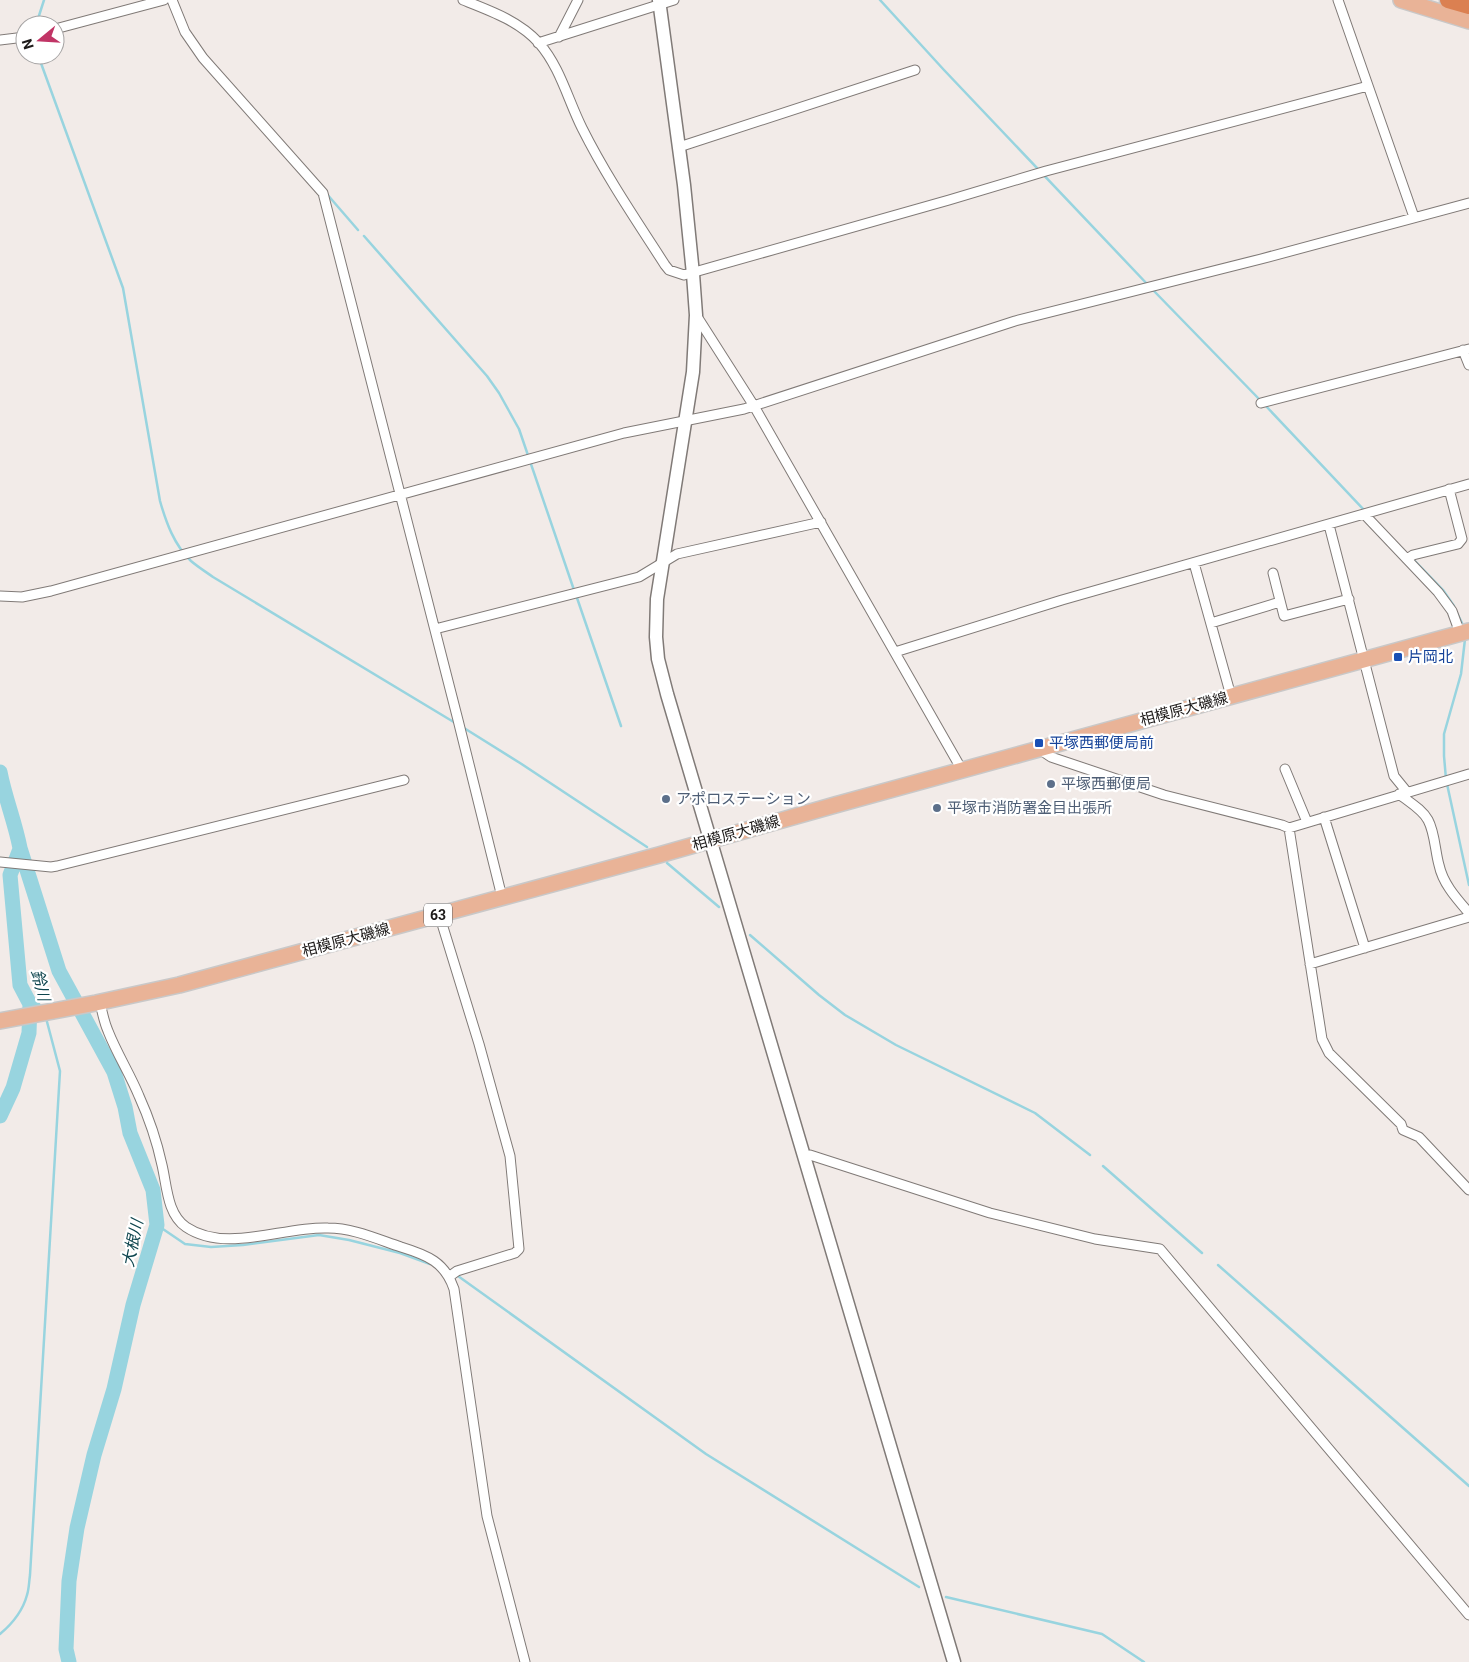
<svg xmlns="http://www.w3.org/2000/svg" width="1469" height="1662" viewBox="0 0 1469 1662" font-family="Roboto,'Noto Sans JP',sans-serif">
  <style>
    .lines { fill: none; stroke-linecap: round; stroke-linejoin: round }
    .stream { stroke: #98d4df; stroke-width: 2.5 }
    .river { stroke: #98d4df; stroke-width: 15 }
    .street-casing { stroke: #807a77; stroke-width: 11 }
    .secondary-casing { stroke: #807a77; stroke-width: 15 }
    .primary-casing { stroke: #c9c8c8; stroke-width: 18 }
    .highway-casing { stroke: #c9c8c8; stroke-width: 19 }
    .street { stroke: #fff; stroke-width: 9 }
    .secondary { stroke: #fff; stroke-width: 12 }
    .primary { stroke: #e9b397; stroke-width: 15 }
    .highway { stroke: #db8051; stroke-width: 16 }
    .transit-dot { fill: #1a4fb4; stroke: #fff; stroke-width: 2 }
    .service-dot { fill: #5c6f8a; stroke: #fff; stroke-width: 2 }
    .labels { text-anchor: middle; stroke-width: 4.5; stroke-linejoin: round; paint-order: stroke }
    .shield { fill: #fff; stroke: #615f5e; stroke-width: 1 }
    .shield-label { font-size: 14px; font-weight: bold; fill: #1d1a19 }
    .transit-label { font-size: 15px; fill: #164399; stroke: #fff; text-anchor: start }
    .street-label { font-size: 15px; fill: #1d1a19; stroke: #fff }
    .service-label { font-size: 15px; fill: #4e5e75; stroke: #fff; text-anchor: start }
    .water-label { font-size: 16px; font-style: italic; fill: #0e454e; stroke: #fff }
  </style>
  <rect width="100%" height="100%" fill="#f2ebe8"/>
  <g class="lines">
    <path class="stream" d="M880 0 944 70 1149 286
      M36 25 44 0
      M38 55 123 288 160 501C166 522 174 545 191 561 198 567 206 572 213 577L457 724
      M326 193 358 230
      M364 236 487 376 499 393 519 429 574 590
      M1153 290 1260 400
      M1264 404 1365 511
      M1413 559 1443 590 1454 606
      M576 595 621 726
      M1457 613 1463 625
      M464 728 520 763 647 847
      M1446 779 1444 756V734L1461 674 1465 639
      M1447 784 1469 885
      M667 863 719 907
      M750 935 819 995 845 1015 896 1045 1035 1113 1090 1155
      M30 1004H39L41 1008
      M1103 1166 1202 1253
      M157 1225 185 1244 211 1247 243 1245 319 1235 349 1240 400 1253 430 1264
      M1218 1265 1469 1486
      M458 1276 706 1454 919 1587
      M946 1597 1102 1634 1144 1662
      M0 1634C12 1624 23 1610 27 1595 29 1589 29 1582 30 1575L60 1071 46 1018"/>
    <path class="river" d="M0 772C5 798 15 822 20 848L59 971 114 1072 125 1107 130 1133 153 1190 157 1225 133 1305 114 1389 94 1455 77 1528 69 1581 66 1649 69 1662
      M0 1116 13 1088 29 1033 30 1004 20 985 10 875 20 849"/>
    <defs>
      <path id="street" d="M172 0 185 32 203 58 323 193 458 720 502 897
        M463 0C491 11 519 21 539 43 560 67 568 100 582 128 606 176 636 220 665 265L669 270 684 275 949 200 1046 171 1368 86
        M1338 0 1414 217
        M55 29 164 0
        M559 37 578 0
        M0 40 25 37
        M538 43 674 0
        M679 147 915 70
        M696 315 754 406 962 770
        M1463 350 1469 365
        M1261 403 1469 349
        M1364 514 1438 592 1452 611 1460 633
        M1329 525 1394 776 1407 792
        M1407 559 1413 555 1458 544 1462 539 1449 489
        M1194 563 1231 696
        M1273 573 1284 616 1349 599
        M0 596 22 597 51 591 624 433 744 409 1015 321 1261 259 1469 203
        M1211 623 1280 602
        M435 629 639 577 677 554 821 522
        M895 652 1062 600 1469 484
        M1042 749 1045 753 1051 757 1164 795 1282 825 1289 828 1469 774
        M1285 769 1307 822
        M1399 794C1409 802 1422 809 1428 820 1435 833 1435 851 1439 865 1443 884 1457 899 1469 913
        M1324 817 1365 948
        M1289 828 1322 1039 1329 1053 1401 1124 1403 1130 1419 1137 1469 1190
        M0 862 51 867 57 866 404 780
        M439 914 479 1044 510 1156 519 1249 515 1253 457 1271 450 1276
        M1310 964 1469 917
        M100 1002C102 1012 104 1022 108 1031 117 1054 130 1074 139 1096 149 1118 157 1142 162 1165 167 1186 167 1214 186 1227 226 1254 283 1226 328 1228 353 1228 377 1239 401 1247 427 1255 445 1262 454 1289L487 1516 525 1662
        M804 1157 810 1155 990 1213 1095 1239 1160 1249 1469 1615"/>
      <path id="secondary" d="M659 0 684 185 693 274 696 315 693 372 657 599 656 637 658 659 667 694 954 1662"/>
      <path id="primary" d="M1401 0 1469 21
        M0 1021 96 1003 179 985 659 855 835 805 1469 631"/>
      <path id="highway" d="M1448 0 1469 6"/>
    </defs>
    <use href="#street" class="street-casing"/>
    <use href="#secondary" class="secondary-casing"/>
    <use href="#primary" class="primary-casing"/>
    <use href="#highway" class="highway-casing"/>
    <use href="#street" class="street"/>
    <use href="#secondary" class="secondary"/>
    <use href="#primary" class="primary"/>
    <use href="#highway" class="highway"/>
  </g>
  <g class="transit-dot">
    <rect x="1393" y="652" width="10" height="10" rx="2.5"/>
    <rect x="1034" y="738" width="10" height="10" rx="2.5"/>
  </g>
  <g class="service-dot">
    <circle cx="1051" cy="784" r="5"/>
    <circle cx="666" cy="799" r="5"/>
    <circle cx="937" cy="808" r="5"/>
  </g>
  <g class="labels">
    <rect class="shield" x="424" y="903.5" width="28" height="23" rx="4"/>
    <g class="shield-label">
      <text x="438" y="920">63</text>
    </g>
    <g class="transit-label">
      <text x="1408" y="662">片岡北</text>
      <text x="1049" y="748">平塚西郵便局前</text>
    </g>
    <g class="street-label">
      <text transform="translate(1184 709) rotate(-15)" y="5">相模原大磯線</text>
      <text transform="translate(736 833) rotate(-16)" y="5">相模原大磯線</text>
      <text transform="translate(346 940) rotate(-15)" y="5">相模原大磯線</text>
    </g>
    <g class="service-label">
      <text x="1061" y="789">平塚西郵便局</text>
      <text x="676" y="804">アポロステーション</text>
      <text x="947" y="813">平塚市消防署金目出張所</text>
    </g>
    <g class="water-label">
      <text transform="translate(41 985) rotate(76)" y="6">鈴川</text>
      <text transform="translate(132 1243) rotate(-78)" y="6">大根川</text>
    </g>
  </g>
  <g transform="translate(40 40) rotate(252)"><circle r="24" fill="#ffffff" stroke="#a5a3a3"/>
  <path d="M0-4L9 19L0 12L-9 19Z" fill="#c13566"/>
  <text y="-8" font-size="14" font-weight="bold" text-anchor="middle" fill="#1d1a19">N</text>
  </g>
</svg>
